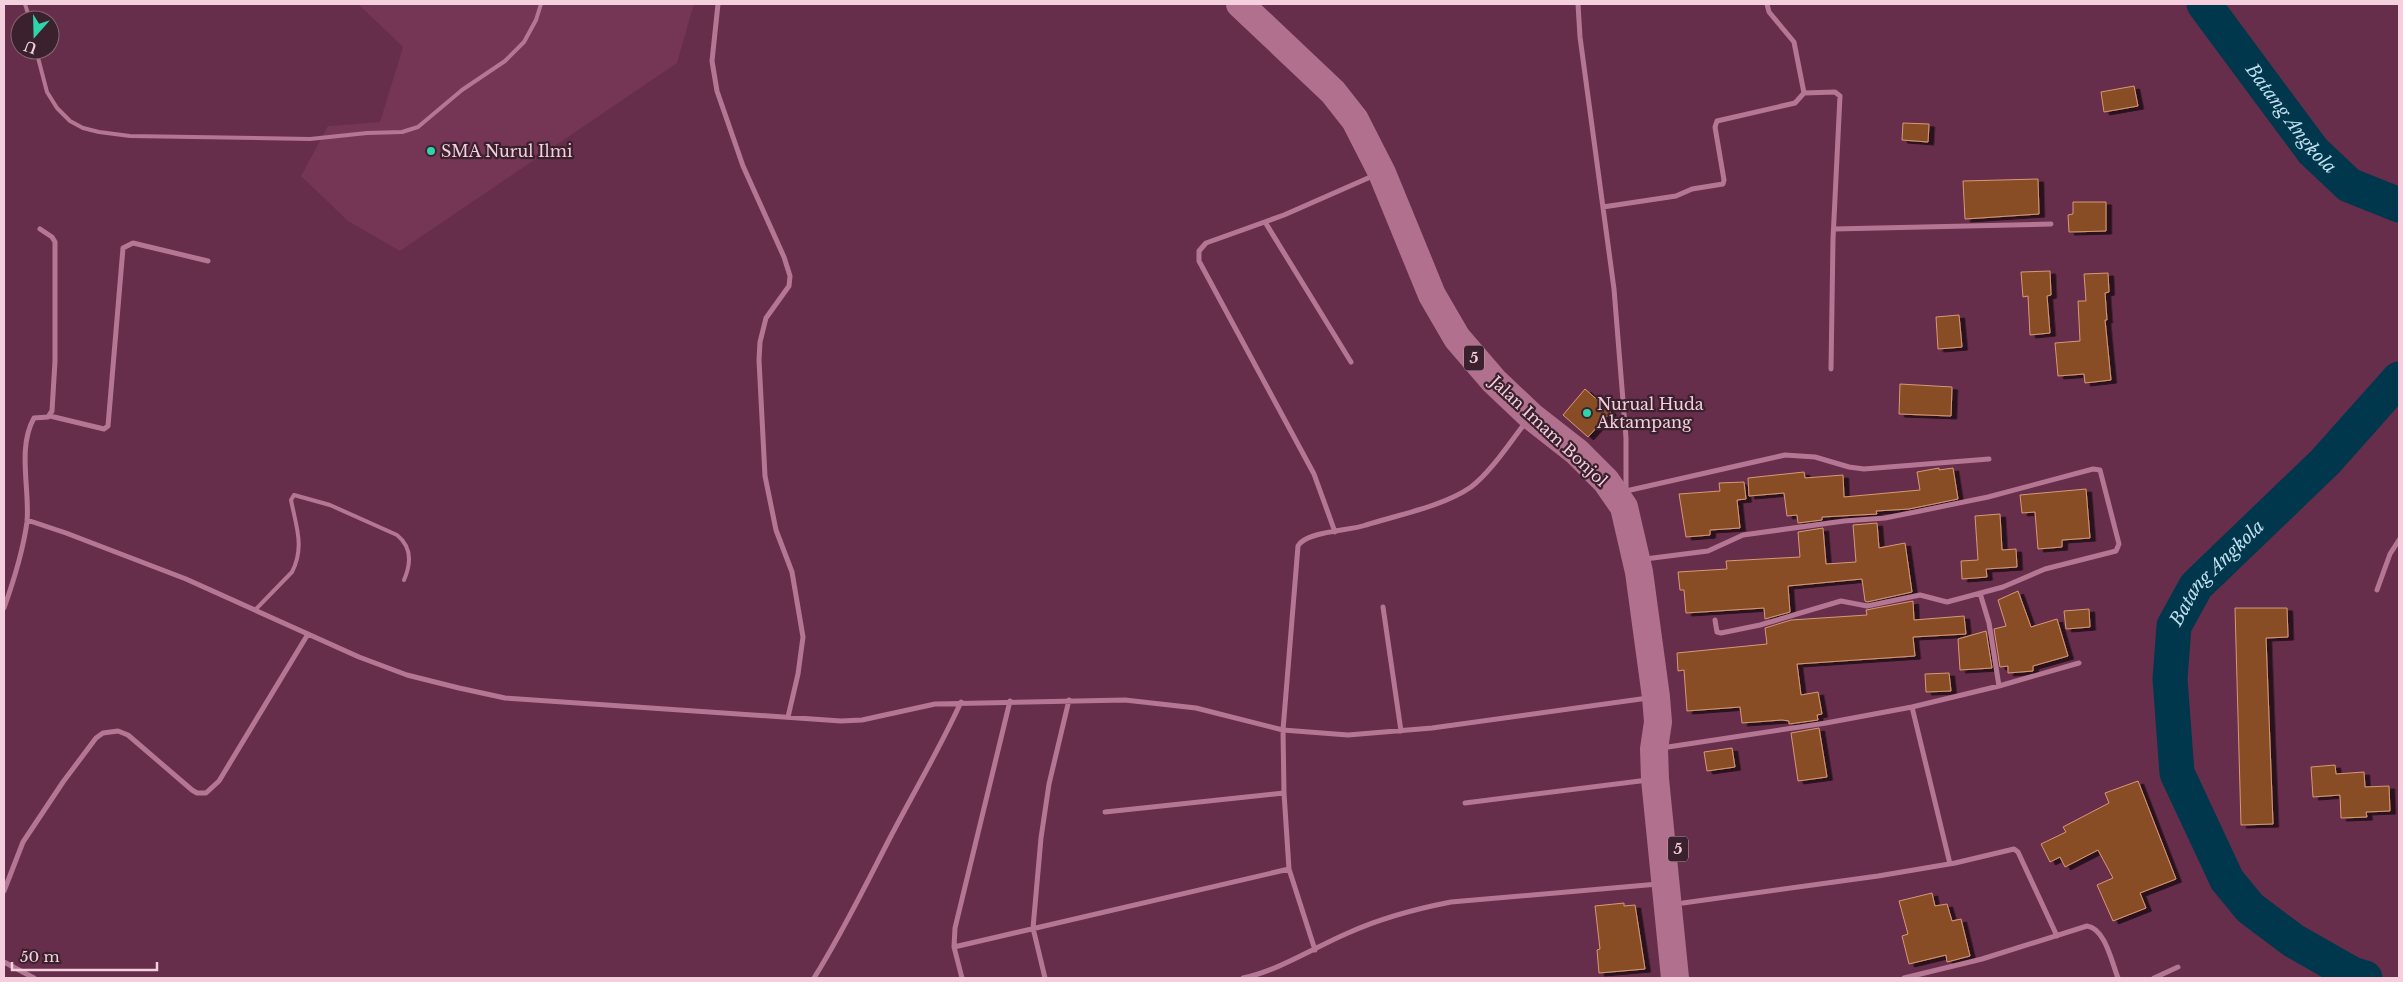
<svg xmlns="http://www.w3.org/2000/svg" width="2403" height="982" viewBox="0 0 2403 982" font-family="'Libre Baskerville',serif">
  <style>
    .built { fill: #753555 }
    .lines { fill: none; stroke-linecap: round; stroke-linejoin: round }
    .river { stroke: #00374c; stroke-width: 35 }
    .building { fill: #894d27; stroke: #d69976; filter: url(#shadow) }
    .service { stroke: #b57693; stroke-width: 4 }
    .minor { stroke: #b57693; stroke-width: 5 }
    .trunk { stroke: #b0708e; stroke-width: 28 }
    .poi-dot { fill: #2ed4aa; stroke: #3b212d; stroke-width: 2 }
    .labels { text-anchor: middle; stroke-width: 4.5; stroke-linejoin: round; paint-order: stroke }
    .shield { fill: #3b212d; stroke: #bc9caa; stroke-width: 1 }
    .shield-label { font-size: 15px; font-weight: bold; fill: #f4d0df }
    .poi-label { font-size: 16px; fill: #f4d0df; stroke: #3b212d; text-anchor: start }
    .street-label { font-size: 16px; fill: #f4d0df; stroke: #3b212d }
    .water-label { font-size: 18px; font-style: italic; fill: #c0deed; stroke: #3b212d }
  </style>
  <defs>
    <filter id="shadow"><feDropShadow dx="5.5" dy="3" stdDeviation="0" flood-color="#0009"/></filter>
  </defs>
  <rect width="100%" height="100%" fill="#662e4a"/>
  <path class="built" d="M358 4H694L677 63 400 251 348 221 301 176 328 126 380 122 403 47Z"/>
  <g class="lines">
    <g class="river">
      <path id="s1" d="M2204 4 2313 151 2349 185 2399 205"/>
      <path id="s2" d="M2365 978 2352 974 2294 941 2250 908 2227 880 2177 773 2170 679 2174 626 2196 586 2325 462 2399 379"/>
    </g>
  </g>
  <path class="building" d="M2134 86 2138 106 2104 112 2101 92Z
    M1903 123 1929 124 1928 142 1902 140Z
    M2038 179 2039 214 1965 219 1963 181Z
    M2073 202H2106V231L2069 232 2068 215 2073 214Z
    M2050 271 2051 295 2047 296 2050 333 2030 335 2028 296 2023 297 2021 272Z
    M2108 273 2109 292 2105 293 2107 320H2105L2111 380 2085 383 2084 374 2058 376 2055 343 2080 341 2078 301H2086L2084 274Z
    M1959 315 1962 347 1938 349 1936 317Z
    M1900 384 1952 387 1951 416 1899 414Z
    M1585 389 1611 412 1588 437 1563 415Z
    M1939 468V470L1953 468 1958 499 1909 509 1876 511 1877 514 1822 517V520L1798 523 1797 515 1787 516 1784 493 1749 496 1748 478 1804 472 1805 478 1843 475 1844 497 1920 490 1917 472Z
    M1744 482 1746 499 1737 500 1740 528 1710 530V535L1686 537 1679 494 1720 491 1719 483Z
    M2086 489 2090 538 2062 540V547L2038 549 2035 512 2022 513 2020 495Z
    M2000 514 2002 550 2016 549 2017 567 1986 569 1987 577 1962 579 1961 561 1978 560 1975 516Z
    M1877 523 1879 548 1905 543 1912 592 1867 602 1865 601 1862 579 1788 586 1790 612 1765 619 1764 608 1686 613 1684 590H1680L1678 572 1727 569 1726 561 1800 557 1798 532 1823 528 1826 564 1856 562 1853 525Z
    M2018 591 2031 627 2057 619 2068 656 2033 666V671L2008 673V666L2000 667 1994 629 2006 626 1998 600Z
    M1913 601 1914 620 1964 616 1966 634 1913 637 1915 656 1797 664 1801 695 1818 692 1822 714 1817 715 1818 720 1789 724V721L1782 720 1742 723 1740 707 1687 711 1684 670 1678 671 1677 653 1767 644 1765 628 1791 620 1867 615 1866 610Z
    M2235 608H2287L2288 637 2266 638 2273 824 2241 825Z
    M2089 609 2090 627 2066 629 2064 611Z
    M1986 631 1992 668 1960 670 1958 639Z
    M1949 673 1951 691 1926 692 1925 674Z
    M1819 728 1827 777 1798 781 1791 733Z
    M1732 748 1735 767 1707 771 1704 752Z
    M2335 765 2336 774 2364 772 2365 787 2389 786 2390 811 2366 812 2367 817 2341 818 2340 795 2313 797 2311 767Z
    M2138 781 2176 879 2140 893 2146 908 2113 921 2097 885 2113 878 2098 850 2065 867 2060 857 2050 862 2041 844 2066 832 2063 827 2109 803 2105 793Z
    M1932 893 1935 906 1947 904 1952 921 1961 919 1970 956 1947 962 1946 955 1909 964 1902 936 1908 934 1899 901Z
    M1624 903V906L1635 905 1645 969 1599 973 1597 950 1600 949 1595 906Z"/>
  <g class="lines">
    <path class="service" d="M25 4 30 20
      M36 50 47 92 57 108 70 121 83 128 99 132 130 136 310 139 367 133 402 132 418 127 462 90 505 61 524 42 536 20 541 4
      M255 610 292 572C305 547 296 526 291 500L294 495 330 505 397 535C412 547 411 564 404 580"/>
    <path class="minor" d="M718 4 712 61 717 91 743 166 784 257 790 276 789 286 766 318 760 342 759 360 765 476 776 530 792 572 803 637 798 674 788 717
      M1578 4 1580 37 1614 289 1626 438V492
      M1767 4 1769 12 1794 42 1804 93 1835 92 1840 96 1833 239 1831 369
      M1603 207 1676 196 1692 189 1723 184 1724 180 1715 127 1717 121 1795 103 1804 93
      M1265 222 1351 362
      M1834 229 2051 224
      M50 416 104 429 108 426 123 248 133 243 208 261
      M1626 491 1785 455 1815 457 1849 467 1864 469 1989 459
      M27 520 66 533 186 579 359 657 407 675 459 688 505 698 841 721 862 720 935 704 1125 700 1196 708 1283 730 1348 735 1432 728 1648 698
      M1335 532 1314 474 1199 261V251L1206 243 1284 215 1375 175
      M1645 559 1708 551 1743 535 1844 521 1885 518 1920 511 1988 497 2093 469 2100 470 2119 544 2116 551 2045 569 2003 587 1947 602 1920 595 1867 606 1841 601 1760 625 1721 633 1717 632 1715 620
      M2377 590 2390 554 2399 540
      M1980 593 1989 623 1999 686
      M1383 607 1401 731
      M4 608C14 580 23 551 27 522 30 489 17 448 34 418L48 417 52 411 55 361V242L52 237 40 229
      M1912 707 1999 686 2079 663
      M1668 747 1826 723 1912 707 1950 864
      M1465 803 1648 780
      M1105 812 1284 793
      M4 891 23 842 63 782 96 738 103 733 118 731 128 735 192 790 197 793H206L219 781 308 634
      M1683 903 1878 876 1955 863 2014 849 2018 852 2057 936
      M954 947 1289 869
      M1315 950 1289 869 1284 793 1283 730 1298 546C1306 531 1350 531 1366 525 1398 515 1444 506 1471 487 1491 472 1510 442 1526 422
      M4 962 34 978
      M814 978C843 932 867 882 892 834 915 790 940 748 961 702
      M962 978 954 947 955 928 1010 701
      M1045 978 1033 928 1041 838 1049 784 1069 700
      M1243 978C1280 970 1313 948 1348 933 1381 918 1415 909 1451 902L1658 884
      M1904 978 1982 959 2087 926C2105 928 2112 963 2118 978
      M2154 978 2178 967"/>
    <path class="trunk" d="M1240 4 1333 92 1355 120 1382 173 1432 295 1457 338 1494 381 1531 416 1577 452 1606 481 1624 507 1639 572 1656 697 1658 722 1654 749 1655 779 1675 978"/>
  </g>
  <g class="poi-dot">
    <circle cx="431" cy="151" r="5"/>
    <circle cx="1587" cy="413" r="5"/>
  </g>
  <g class="labels">
    <g class="shield">
      <rect x="1464" y="345.5" width="20" height="25" rx="4"/>
      <rect x="1668" y="836.5" width="20" height="25" rx="4"/>
    </g>
    <g class="shield-label">
      <text x="1474" y="363">5</text>
      <text x="1678" y="854">5</text>
    </g>
    <g class="poi-label">
      <text x="441" y="157">SMA Nurul Ilmi</text>
      <text x="1597" y="410">Nurual Huda<tspan x="1597" dy="18">Aktampang</tspan></text>
    </g>
    <g class="street-label">
      <text transform="translate(1549 431) rotate(43)" y="6">Jalan Imam Bonjol</text>
    </g>
    <g class="water-label">
      <text dy="6" stroke="none"><textPath href="#s1" startOffset="144">Batang Angkola</textPath></text>
      <text dy="6" stroke="none"><textPath href="#s2" startOffset="506">Batang Angkola</textPath></text>
    </g>
  </g>
  <rect width="2403" height="982" fill="none" stroke="#f4d0df" stroke-width="10"/>
  <g transform="translate(35 35) rotate(200)"><circle r="24" fill="#3b212d" stroke="#856774"/>
  <path d="M0-4L9 19L0 12L-9 19Z" fill="#2ed4aa"/>
  <text y="-8" font-size="14" font-weight="bold" text-anchor="middle" fill="#f4d0df">U</text>
  </g>
  <path d="M12 962v8h145v-8" fill="none" stroke="#f4d0df" stroke-width="2.5"/>
  <text x="20" y="962" font-size="15" fill="#f4d0df" stroke="#3b212d" stroke-width="4" paint-order="stroke">50 m</text>
</svg>
